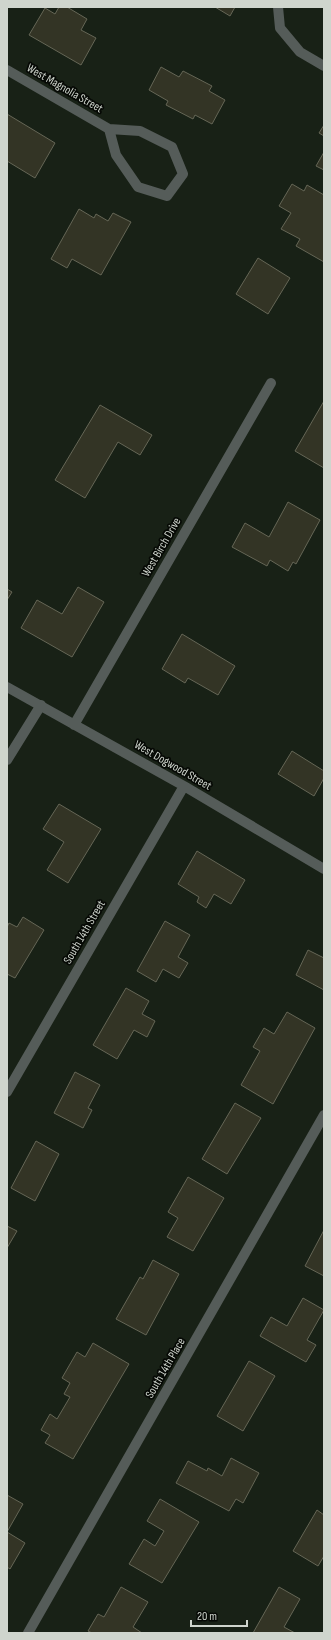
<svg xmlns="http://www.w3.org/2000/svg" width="331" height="1640" viewBox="0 0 331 1640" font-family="'Sofia Sans Condensed',sans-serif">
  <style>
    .building { fill: #333425; stroke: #656656 }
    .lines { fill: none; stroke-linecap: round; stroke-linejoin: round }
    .street { stroke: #555c59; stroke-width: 10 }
    .labels { text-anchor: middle; stroke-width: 3.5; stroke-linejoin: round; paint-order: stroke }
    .street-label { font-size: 12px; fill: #cfd5cd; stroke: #060905 }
  </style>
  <rect width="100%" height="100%" fill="#182116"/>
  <path class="building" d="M59 7H67L87 19 81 30 96 38 81 65 29 35 45 8 55 14Z
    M215 7H235L230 16Z
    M161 67 179 77 183 71 212 86 209 91 225 100 212 124 195 115 193 119 166 105 168 101 149 90Z
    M7 114 55 143 35 178 7 161Z
    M324 125V136L319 133Z
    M324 152V170L316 166Z
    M292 184 304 191 307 185 324 195V262L296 246 300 239 281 229 291 213 279 206Z
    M79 209 94 218 96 214 108 221 113 213 131 222 101 275 72 259 67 268 51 259Z
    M258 258 290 278 268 314 236 294Z
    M324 401V468L295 451Z
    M100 405 152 435 140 455 118 442 85 498 55 480Z
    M288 502 320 520 296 564 293 562 288 571 270 560 267 566 232 547 245 523 269 537Z
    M78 587 104 602 72 657 21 628 37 600 62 614Z
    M7 589 12 592 7 600Z
    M182 634 235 666 218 695 188 678 185 683 162 669Z
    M292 751 324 771V778L314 796 278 774Z
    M59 804 101 829 68 883 47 870 64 842 43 829Z
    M197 851 245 880 231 904 214 894 206 908 197 902 199 897 178 884Z
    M23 917 44 930 15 978 7 974V927L9 923 17 927Z
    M165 921 190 935 178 957 188 963 179 978 163 969 156 982 137 971Z
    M308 950 324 958V990L296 975Z
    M126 988 149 1001 142 1014 155 1021 147 1037 134 1030 117 1059 93 1045Z
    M287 1012 315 1028 273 1104 241 1085 260 1051 253 1047 264 1028 274 1034Z
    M75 1072 100 1085 88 1108 92 1110 83 1128 54 1113Z
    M235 1103 261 1118 227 1174 202 1159Z
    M36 1141 59 1154 35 1201 11 1188Z
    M188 1177 224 1198 193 1251 167 1237 178 1218 168 1212Z
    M7 1226 17 1231 7 1248Z
    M324 1230V1276L305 1266Z
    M153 1260 179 1274 146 1335 116 1319 140 1277 143 1279Z
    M303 1298 324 1310 307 1340 316 1345 306 1362 260 1336 271 1317 287 1326Z
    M93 1343 129 1364 73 1459 45 1443 50 1435 41 1430 50 1414 57 1419 70 1397 64 1394 70 1383 62 1378 77 1352 85 1357Z
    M249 1361 275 1376 243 1431 217 1416Z
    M231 1458 259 1473 243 1503 236 1499 229 1511 176 1483 188 1461 207 1471 208 1468 222 1476Z
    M7 1495 23 1504 7 1532Z
    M160 1499 199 1522 162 1583 129 1564 144 1539 155 1546 164 1531 147 1521Z
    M317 1510 324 1515V1556L318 1566 293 1551Z
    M7 1532 25 1543 10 1569 7 1567Z
    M121 1587 148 1602 133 1627 142 1633H92L88 1631 98 1614 104 1617Z
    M279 1587 300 1599 284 1627 295 1633H253Z"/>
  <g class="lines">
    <path class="street" d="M278 7 280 28 300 52 324 66
      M7 70 109 129 140 131 172 147 183 174 167 196 138 187 116 155 109 129
      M7 687 184 786 324 869
      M74 725 271 383
      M7 760 41 705
      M7 1092 184 786
      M28 1633 324 1115"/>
  </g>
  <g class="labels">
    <g class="street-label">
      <text transform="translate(65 88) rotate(30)" y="4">West Magnolia Street</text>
      <text transform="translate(161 547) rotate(-60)" y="4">West Birch Drive</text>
      <text transform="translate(173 765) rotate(30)" y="4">West Dogwood Street</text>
      <text transform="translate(84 932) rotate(-60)" y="4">South 14th Street</text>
      <text transform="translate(165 1368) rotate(-60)" y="4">South 14th Place</text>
    </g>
  </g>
  <rect width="331" height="1640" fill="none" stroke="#cfd5cd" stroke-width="16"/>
  <path d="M191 1620v6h56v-6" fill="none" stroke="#cfd5cd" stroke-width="2"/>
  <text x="197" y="1620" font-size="12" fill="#cfd5cd" stroke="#060905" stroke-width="3" paint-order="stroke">20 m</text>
</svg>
